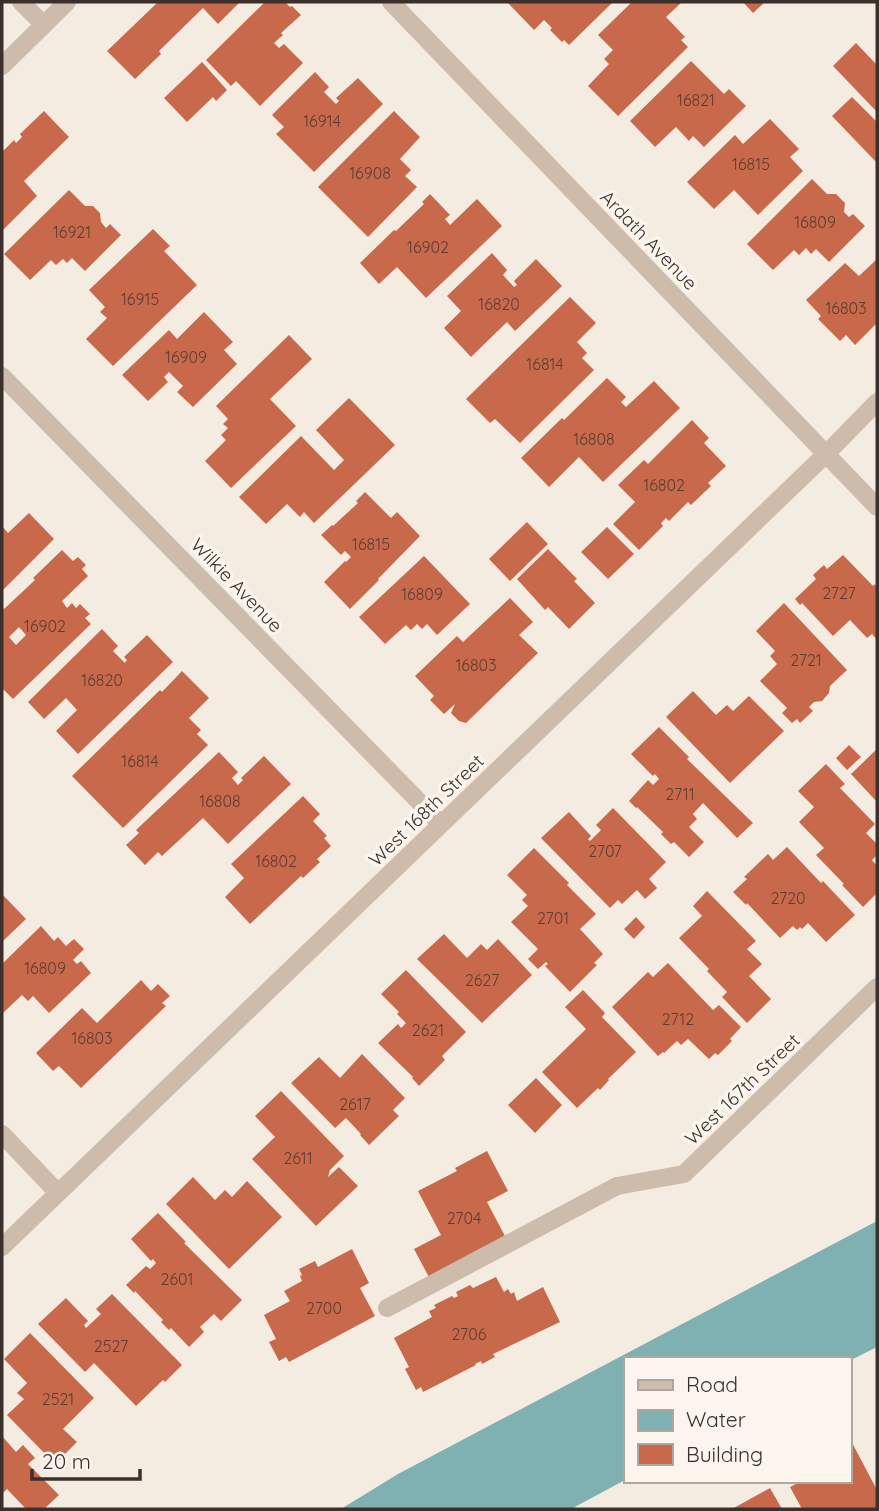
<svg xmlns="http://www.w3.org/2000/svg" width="879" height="1511" viewBox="0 0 879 1511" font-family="Quicksand,sans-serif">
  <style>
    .water { fill: #7fb0b2 }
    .building { fill: #c8694b; fill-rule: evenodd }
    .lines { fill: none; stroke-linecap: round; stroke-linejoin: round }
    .lane { stroke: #cdbbac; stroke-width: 18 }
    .street { stroke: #cdbbac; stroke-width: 18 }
    .labels { text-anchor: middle; stroke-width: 7; stroke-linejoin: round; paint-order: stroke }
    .number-label { font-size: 16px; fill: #5e3e33 }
    .street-label { font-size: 19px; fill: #3b302b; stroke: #fbf5ee }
  </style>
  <rect width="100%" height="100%" fill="#f4ebe1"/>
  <path class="water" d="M877 1221V1347L849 1361V1359H625V1480L571 1509H341L398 1474Z"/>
  <path class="building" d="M158 2H240L218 24 203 8 159 51 161 54 135 79 107 51Z
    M265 2H285L290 7 292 6 301 15 281 33 283 35 274 43 279 48 284 44 303 63 260 106 236 81 231 86 206 60Z
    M507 2H613L569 45 564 40 562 42 550 30 552 28 544 20 534 30Z
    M632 2H682L666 17 685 37 681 40 688 47 618 116 588 86 609 64 604 59 613 50 598 35Z
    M743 2H765L753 13Z
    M856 43 877 65V112L833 66Z
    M691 61 724 94 729 89 746 106 704 147 693 136 689 141 676 127 655 147 630 121Z
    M202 62 227 90 216 101 213 97 187 122 164 98Z
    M315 72 329 87 324 92 336 104 339 101 336 98 358 78 383 104 314 172 276 134 284 127 272 115Z
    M852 97 877 122V163L832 116Z
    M44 111 69 137 24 181 37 196 2 231V152L14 140 16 143 22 137 20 134Z
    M394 111 420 137 400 159 411 170 405 176 417 187 368 237 318 187Z
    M770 119 799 149 790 157 803 171 758 215 734 190 714 209 687 182 735 135 743 144Z
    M812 179 827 194H836L845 203 844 212 849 217 853 214 865 226 829 262 816 249 811 254 806 248 799 255 794 250 773 270 747 244Z
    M69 190 85 206H93L100 213 101 222 106 228 110 224 121 235 85 271 72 258 67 263 63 259 56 265 51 260 30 280 4 254Z
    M430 194 450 215 445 219 450 225 477 199 502 226 426 298 397 267 379 284 360 263 394 230 396 231 424 204 422 202Z
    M153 229 170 246 164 251 197 285 113 366 86 339 107 318 100 312 105 307 89 290Z
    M492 253 507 270 503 275 514 287 517 285 514 281 536 259 562 286 515 331 507 322 471 357 444 328 461 311 447 296Z
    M876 260 877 323 855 345 846 335 840 341 818 319 821 316 806 300 845 263 859 276Z
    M570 297 596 323 577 342 587 353 582 358 594 370 520 443 495 419 490 423 466 399Z
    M204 312 233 342 224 350 237 364 193 407 177 392 183 386 169 372 164 377 168 382 148 401 122 375 169 330 177 339Z
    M289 335 312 359 270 399 296 426 231 488 205 461 226 440 221 435 228 428 223 424 228 419 216 406Z
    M607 378 626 397 621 402 626 407 654 381 680 408 603 482 579 457 549 487 521 458 562 418 564 420Z
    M349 398 395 445 314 523 304 512 300 517 287 504 266 524 239 497 301 436 334 470 344 460 316 430Z
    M692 420 709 438 704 443 726 466 708 483 711 486 691 505 688 502 669 521 666 518 661 523 663 526 639 550 613 524 635 502 618 485 644 460 648 464Z
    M365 492 391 518 397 512 420 536 378 579 379 580 350 609 324 582 345 561 346 562 351 557 345 551 341 555 321 535 332 525 333 526 358 503 356 501Z
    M29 513 54 539 2 591V526L8 533Z
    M527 522 548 544 510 581 489 559Z
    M607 527 634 554 608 579 581 552Z
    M548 549 577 579 574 581 595 603 569 629 548 607 545 610 517 579Z
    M62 550 73 561 78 557 86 565 82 569 88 576 62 601 67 608 72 603 76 608 80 604 90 614 85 618 91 624 13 699 2 688V606L4 609 35 580 33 578ZM19 627 26 635 16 645 9 637Z
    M843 555 873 586 874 584 877 587V640L872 634 867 638 850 620 833 636 802 603 800 605 795 599 816 579 813 575 824 565 827 569Z
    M424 556 470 604 437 635 427 624 422 629 417 624 411 630 406 625 385 644 359 617Z
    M510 598 533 622 519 635 538 653 466 723 459 721 451 713 455 704 444 714 430 700 434 696 415 676 457 636 463 642Z
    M784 603 847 670 830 686 829 693 822 701 814 702 809 707 813 711 800 723 797 719 792 723 782 713 787 708 760 681 777 664 770 656 775 651 756 631Z
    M102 629 118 646 113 651 125 663 127 660 124 657 147 635 173 662 78 754 56 731 77 710 66 698 44 719 28 702Z
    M182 671 209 698 189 718 201 730 197 734 208 745 123 828 72 776 160 690 162 692Z
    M693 691 716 715 727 705 733 711 749 696 784 731 730 783 666 717Z
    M659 727 689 757 687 759 753 823 737 838 703 803 693 814 697 819 689 827 704 842 689 857 674 842 671 844 661 834 663 832 637 807 636 808 629 801 648 780 653 785 659 779 655 774 653 776 631 754Z
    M849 745 861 757 847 770 836 758Z
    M877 749V802L851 774Z
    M219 752 238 772 232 778 238 785 243 780 241 778 264 756 291 784 228 844 203 818 162 856 158 852 145 865 126 845 139 833 136 830Z
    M826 764 845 784 840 788 875 824 866 833 877 844V855L872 860 877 866V893L863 907 842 885 844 884 816 855 824 848 799 822 814 807 798 791Z
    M303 796 320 814 313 821 327 836 324 838 331 846 317 859 320 862 303 878 301 876 250 924 225 897 244 878 231 864Z
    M613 808 666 862 649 879 657 888 645 899 637 890 622 904 618 900 610 908 541 838 569 812 591 836 588 839 590 841 601 830 596 825Z
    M787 847 821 883 823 881 855 915 826 942 808 923 802 929 800 927 797 930 793 926 780 938 747 903 746 905 733 892 747 879 744 877 768 854 773 860Z
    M534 848 569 883 567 885 596 914 580 929 603 954 594 963 597 965 570 992 545 966 548 964 546 962 538 969 528 959 538 949 511 922 528 906 522 900 527 895 507 875Z
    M707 891 756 941 747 949 762 964 749 976 771 999 747 1023 722 997 727 992 707 971 709 969 679 938 702 916 693 906Z
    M2 894 26 919 2 942Z
    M636 917 645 927 634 939 624 929Z
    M41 926 54 941 58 937 66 946 74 939 84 949 73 960 77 964 81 961 91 973 49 1013 33 996 28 1001 22 995 2 1014V964Z
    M444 934 467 958 481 944 487 950 498 939 532 975 482 1023 417 959Z
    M668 963 713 1010 719 1005 741 1027 730 1039 732 1041 718 1055 715 1053 709 1059 688 1039 681 1045 677 1041 664 1053 663 1052 658 1056 612 1007 648 972 653 977Z
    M406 970 466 1032 442 1056 445 1060 419 1086 412 1078 413 1077 378 1043 398 1024 401 1028 406 1023 397 1014 399 1012 381 994Z
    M141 980 151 991 158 984 170 996 162 1003 166 1006 81 1088 59 1066 53 1071 36 1053 82 1008 97 1023Z
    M583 990 605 1013 602 1017 636 1052 608 1079 609 1080 600 1090 598 1088 577 1108 542 1072 586 1029 565 1007Z
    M362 1054 405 1098 393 1110 399 1116 369 1145 360 1135 361 1134 346 1118 335 1128 291 1083 319 1057 340 1078Z
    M536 1078 562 1105 535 1133 508 1105Z
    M281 1091 344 1156 330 1170 328 1177 339 1167 358 1186 316 1226 252 1159 275 1137 255 1116Z
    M487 1151 508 1191 487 1202 506 1238 431 1281 414 1249 441 1235 418 1191 457 1171 455 1168Z
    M193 1177 215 1200 225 1190 232 1197 247 1181 282 1217 229 1269 166 1204Z
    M158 1213 186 1242 184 1243 242 1300 221 1321 214 1314 200 1327 204 1332 189 1347 171 1328 169 1330 161 1322 163 1320 135 1291 134 1293 126 1285 146 1266 150 1269 156 1263 153 1259 151 1261 131 1239Z
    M352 1249 369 1283 360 1288 375 1316 289 1362 286 1357 279 1361 269 1342 276 1339 264 1315 290 1301 284 1291 302 1281 300 1276 302 1275 299 1269 315 1261 318 1267Z
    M496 1277 504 1292 508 1289 511 1294 514 1292 517 1301 543 1287 560 1322 493 1354 495 1357 482 1364 481 1361 475 1364 476 1365 423 1392 421 1387 416 1390 405 1369 409 1367 394 1338 432 1317 429 1311 436 1308 434 1305 452 1296 454 1298 458 1296 456 1292 470 1285 473 1288Z
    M112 1294 182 1365 165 1382 163 1380 136 1406 94 1363 85 1372 38 1324 66 1298 88 1321 84 1325 86 1328 101 1314 96 1309Z
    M30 1333 94 1398 63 1429 77 1442 55 1464 7 1415 24 1399 17 1393 27 1383 4 1359Z
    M2 1436 16 1452 23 1445 35 1458 28 1464 59 1495 44 1509H26L7 1489 2 1494Z
    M849 1437 877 1490V1509H802L790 1487 802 1481H849Z
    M770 1488 782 1509H732Z"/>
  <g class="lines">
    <path class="lane" d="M21 2 44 25
      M387 1308 617 1186"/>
    <path class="street" d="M391 2 877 507
      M2 66 67 2
      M2 376 441 824
      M2 1134 58 1193
      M617 1186 684 1174 877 987
      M2 1247 826 454 877 402"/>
  </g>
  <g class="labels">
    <g class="number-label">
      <text x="696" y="106">16821</text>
      <text x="322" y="127">16914</text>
      <text x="751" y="170">16815</text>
      <text x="370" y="179">16908</text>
      <text x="815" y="228">16809</text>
      <text x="72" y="238">16921</text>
      <text x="428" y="253">16902</text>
      <text x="140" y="305">16915</text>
      <text x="499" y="310">16820</text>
      <text x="846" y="314">16803</text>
      <text x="186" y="363">16909</text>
      <text x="545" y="370">16814</text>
      <text x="594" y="445">16808</text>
      <text x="664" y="491">16802</text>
      <text x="371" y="550">16815</text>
      <text x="839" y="599">2727</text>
      <text x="422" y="600">16809</text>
      <text x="45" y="632">16902</text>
      <text x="806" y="666">2721</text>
      <text x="476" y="671">16803</text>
      <text x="102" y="686">16820</text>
      <text x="140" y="767">16814</text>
      <text x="680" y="800">2711</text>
      <text x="220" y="807">16808</text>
      <text x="605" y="857">2707</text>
      <text x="276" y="867">16802</text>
      <text x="788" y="904">2720</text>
      <text x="553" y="924">2701</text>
      <text x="45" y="974">16809</text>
      <text x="482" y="986">2627</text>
      <text x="678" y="1025">2712</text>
      <text x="428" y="1036">2621</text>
      <text x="92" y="1044">16803</text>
      <text x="355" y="1110">2617</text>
      <text x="298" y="1164">2611</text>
      <text x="464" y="1224">2704</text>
      <text x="177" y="1285">2601</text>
      <text x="324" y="1314">2700</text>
      <text x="469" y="1340">2706</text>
      <text x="111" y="1352">2527</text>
      <text x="58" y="1405">2521</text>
    </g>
    <g class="street-label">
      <text transform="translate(649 240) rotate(46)" y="7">Ardath Avenue</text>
      <text transform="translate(237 585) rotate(46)" y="7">Wilkie Avenue</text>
      <text transform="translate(426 810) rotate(-44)" y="7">West 168th Street</text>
      <text transform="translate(742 1089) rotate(-44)" y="7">West 167th Street</text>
    </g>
  </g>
  <rect width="879" height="1511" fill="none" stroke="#3b302b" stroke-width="7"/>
  <rect x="624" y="1357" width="228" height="126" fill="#fbf5ee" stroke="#aea6a0" stroke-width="2"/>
  <rect x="638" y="1380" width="35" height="10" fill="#cdbbac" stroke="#aea6a0" stroke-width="2"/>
  <text x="686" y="1392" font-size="21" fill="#3b302b">Road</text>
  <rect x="638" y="1410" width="35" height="21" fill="#7fb0b2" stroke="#aea6a0" stroke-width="2"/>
  <text x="686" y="1427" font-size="21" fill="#3b302b">Water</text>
  <rect x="638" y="1444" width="35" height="21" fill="#c8694b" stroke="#aea6a0" stroke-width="2"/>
  <text x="686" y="1462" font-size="21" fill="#3b302b">Building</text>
  <path d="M32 1469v10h108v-10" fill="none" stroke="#3b302b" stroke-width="3.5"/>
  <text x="42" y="1469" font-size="21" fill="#3b302b" stroke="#fbf5ee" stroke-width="5" paint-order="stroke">20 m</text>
</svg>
